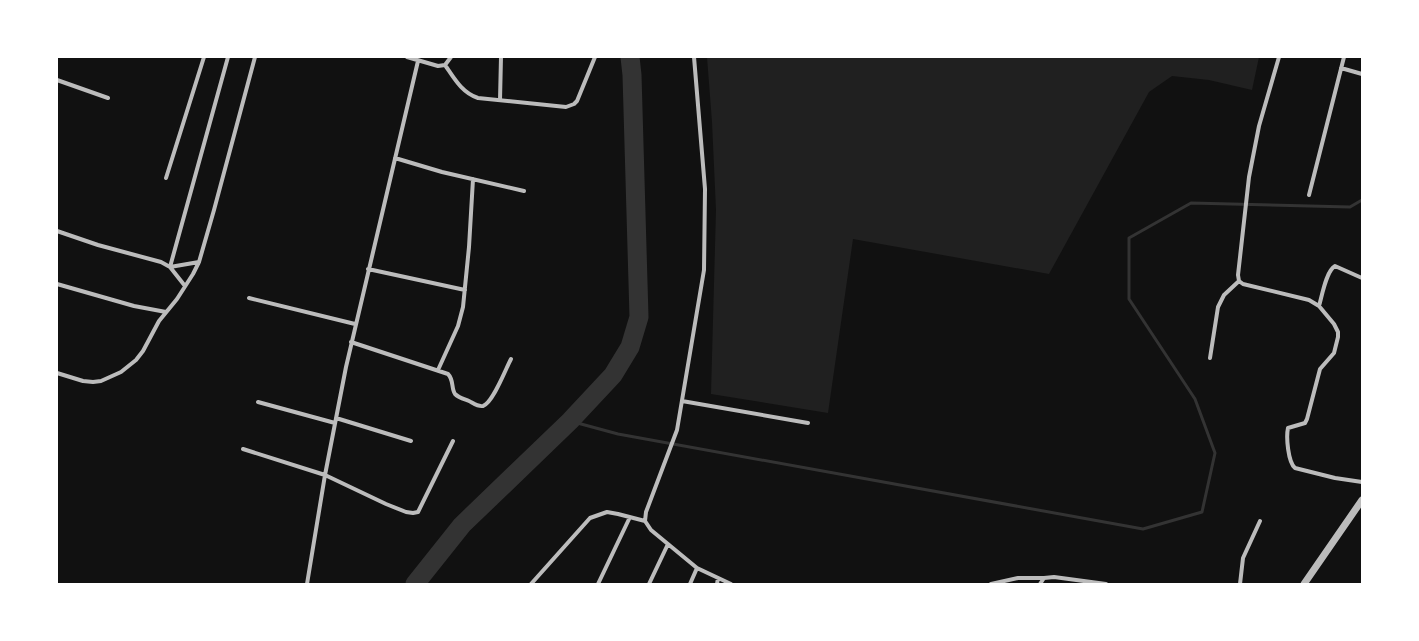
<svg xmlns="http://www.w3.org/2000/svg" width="1419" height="641" viewBox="0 0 1419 641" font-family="'Titillium Web',sans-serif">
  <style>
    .green { fill: #202020 }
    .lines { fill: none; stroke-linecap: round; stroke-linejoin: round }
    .stream { stroke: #333; stroke-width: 3 }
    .river { stroke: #333; stroke-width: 19 }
    .minor { stroke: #bcbcbc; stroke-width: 4 }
    .tertiary { stroke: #bcbcbc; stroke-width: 7 }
  </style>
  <rect width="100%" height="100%" fill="#111"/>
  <path class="green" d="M707 57H1259L1252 90 1209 80 1172 76 1149 92 1049 274 853 239 828 413 711 394 716 210 712 122Z"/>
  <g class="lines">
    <path class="stream" d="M570 421 618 434 1143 529 1202 512 1215 453 1195 399 1129 299V238L1191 203 1350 207 1362 200"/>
    <path class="river" d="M415 584 462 525 570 421 613 375 630 347 639 317 632 75 630 57"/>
    <path class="minor" d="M407 57 438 66 445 65 451 57
      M694 57 705 189 704 270 677 430 646 512 645 521 651 530 697 568 731 584
      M1279 57 1259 126 1249 177 1238 275 1239 281 1243 284 1309 300 1319 306 1334 324 1338 332V337L1334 353 1320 369 1307 419 1305 423 1288 428C1286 437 1288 462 1295 468L1335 478 1362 482
      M445 65C454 78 462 93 478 98L566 107 574 104 577 101 595 57
      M1341 68 1362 74
      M57 80 108 98
      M500 100 501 57
      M395 158 442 172 524 191
      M166 178 204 57
      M1309 195 1344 57
      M57 231 98 245 161 262 170 267 185 286
      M199 262 170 267 228 57
      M368 269 465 290
      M57 284 134 306 166 312
      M249 298 355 324
      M1319 306C1322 296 1326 271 1335 266L1362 278
      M351 342 448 374C454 380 451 388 455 394 459 398 464 399 469 401 473 403 478 407 483 406 493 403 506 368 511 359
      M1210 358 1218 307 1224 295 1239 281
      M438 370 458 326 463 307 469 247 473 179
      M57 373 83 381 93 382 101 381 121 372 136 360 143 351 159 321 177 299 193 274 199 262 214 210 255 57
      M682 401 808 423
      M258 402 335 423
      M336 418 411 441
      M243 449 325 475 386 504 406 512 413 513 418 512 453 441
      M307 584 325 475 346 367 418 61
      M531 584 590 518 607 512 618 514 645 521
      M598 584 630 517
      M649 584 668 544
      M690 584 697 568
      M717 584 718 578
      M991 584 1018 578H1044
      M1040 584 1044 578 1054 577 1106 584
      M1240 584 1243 558 1260 521"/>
    <path class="tertiary" d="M1304 584 1362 500"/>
  </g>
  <rect width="1419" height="641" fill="none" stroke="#ffffff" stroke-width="116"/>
</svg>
